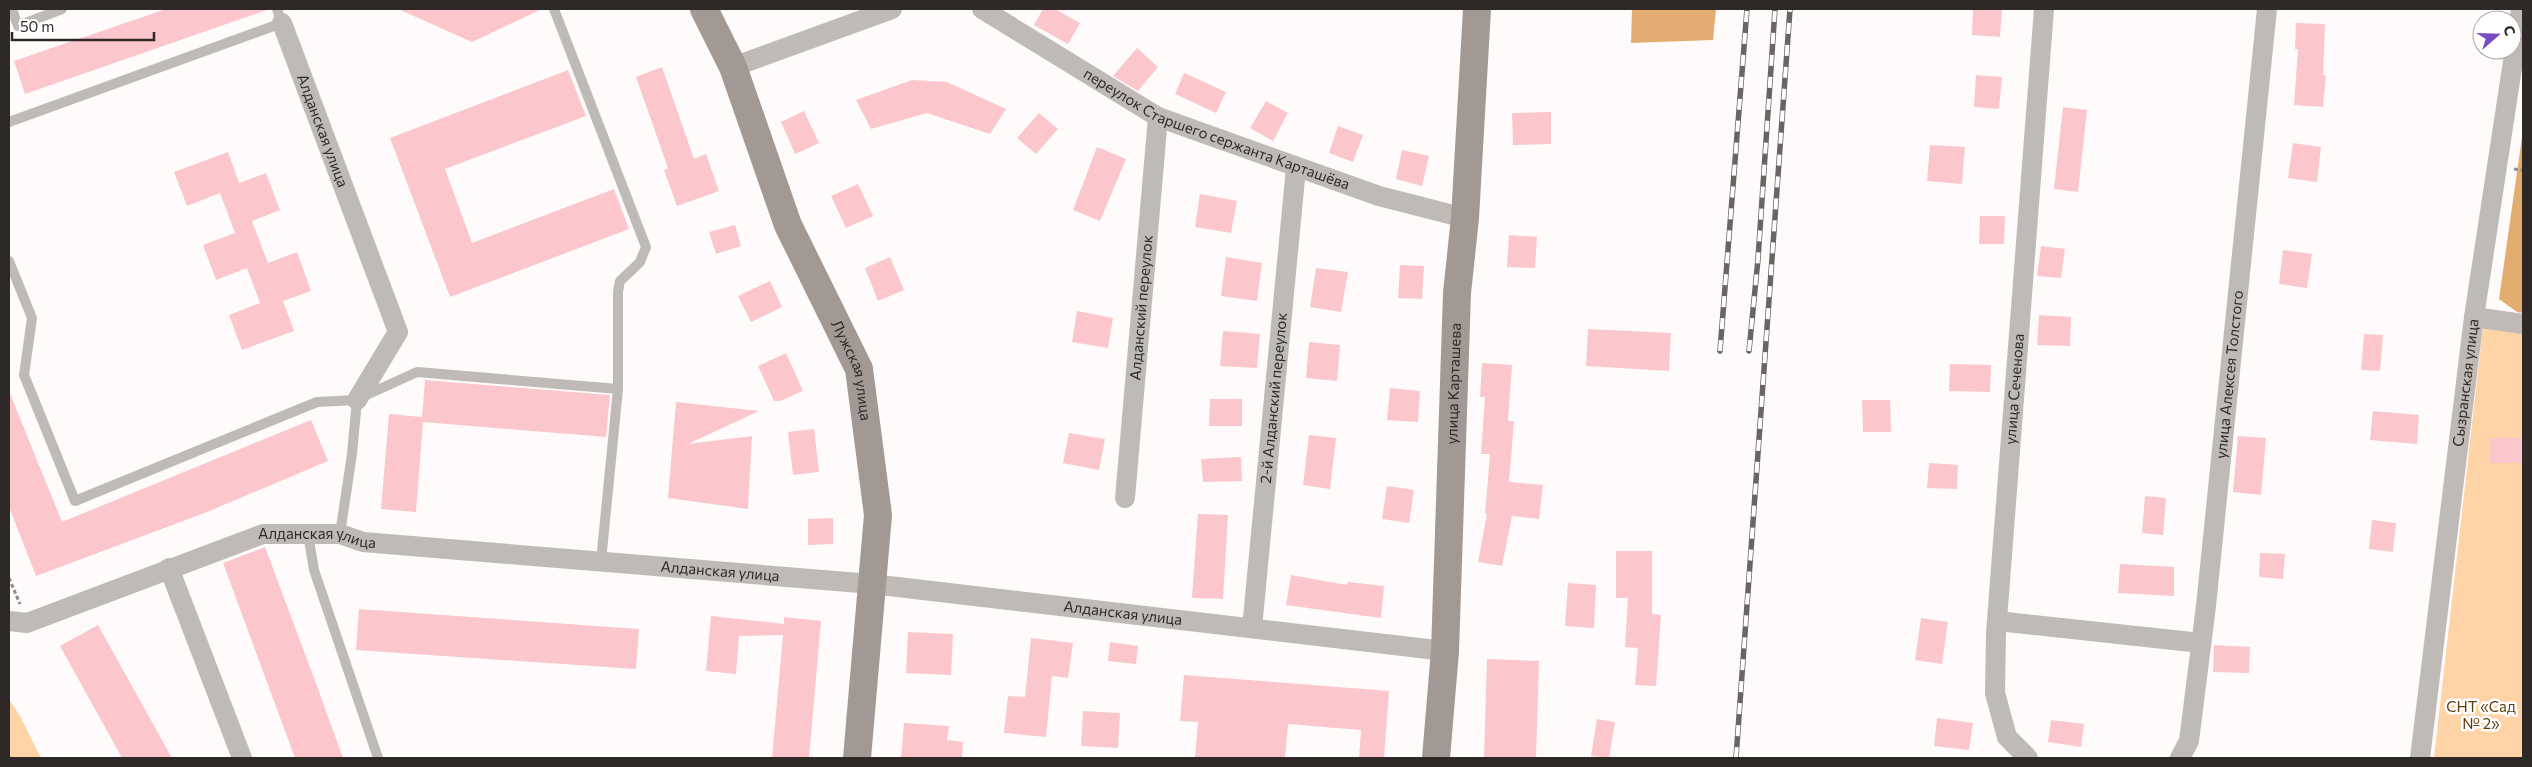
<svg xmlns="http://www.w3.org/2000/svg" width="2532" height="767" viewBox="0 0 2532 767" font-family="Commissioner,sans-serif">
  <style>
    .green { fill: #fed3a6 }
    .forest { fill: #e3ad72 }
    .building { fill: #fbc7cd }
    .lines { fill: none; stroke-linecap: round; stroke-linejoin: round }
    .path { stroke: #908c8b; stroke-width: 3; stroke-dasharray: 4 2.5; stroke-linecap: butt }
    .lane { stroke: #c0bab7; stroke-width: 10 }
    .street { stroke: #c0bab7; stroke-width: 20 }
    .secondary { stroke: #a29995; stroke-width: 28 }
    .rail-casing { stroke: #6a6564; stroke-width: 5.5 }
    .rail { stroke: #fff; stroke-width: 4; stroke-dasharray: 11; stroke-linecap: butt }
    .labels { text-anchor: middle; stroke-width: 5; stroke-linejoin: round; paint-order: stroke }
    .street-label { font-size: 15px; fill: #2e2827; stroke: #fff }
    .park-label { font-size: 15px; fill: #603c0d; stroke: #fff }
  </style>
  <rect width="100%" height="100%" fill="#fefbfa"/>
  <path class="green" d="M2485 310 2523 315V758H2434Z
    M9 699 20 716 41 758H9Z"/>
  <path class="forest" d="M1632 9H1716L1713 40 1631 43Z
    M2523 130V313L2517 312 2499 299Z"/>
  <path class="building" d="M166 9 267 10 25 94 14 61Z
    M398 9H542L472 42Z
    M1043 9H1055L1080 23 1068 44 1034 25Z
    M1973 9H2002L2000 37 1972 35Z
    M2296 23 2325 24 2323 75H2326L2323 107 2294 105 2298 49H2295Z
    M1137 48 1158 67 1138 91 1113 76Z
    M662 67 694 159 706 154 719 191 677 206 664 170 668 168 636 77Z
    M568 70 586 116 445 169 472 243 614 189 629 229 450 297 390 138Z
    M1184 73 1226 92 1216 113 1175 94Z
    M1976 75 2002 77 1999 109 1974 107Z
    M912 80 947 82 1006 109 990 134 927 113 871 129 856 100Z
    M1266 101 1288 113 1273 141 1250 128Z
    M2063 107 2087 110 2078 192 2054 189Z
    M804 111 819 143 795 154 781 122Z
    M1551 112V144L1513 145 1512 113Z
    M1039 113 1058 129 1036 154 1017 138Z
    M1338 126 1363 135 1353 162 1329 153Z
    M2293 143 2321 147 2317 182 2288 178Z
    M1930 145 1965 147 1962 184 1927 181Z
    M1097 147 1126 159 1100 221 1073 210Z
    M1402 150 1429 156 1422 186 1396 179Z
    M228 152 239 183 266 173 280 210 252 221 268 263 297 252 311 291 283 301 294 331 242 350 229 315 260 303 247 268 216 280 203 245 235 233 220 193 187 206 174 172Z
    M858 184 873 216 846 228 831 196Z
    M1200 194 1237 201 1231 233 1195 227Z
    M1980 216H2005L2004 244H1979Z
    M735 225 741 246 716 254 709 232Z
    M1509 235 1537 237 1535 268 1507 267Z
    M2041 246 2065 249 2061 278 2037 276Z
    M2283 250 2312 254 2307 288 2279 284Z
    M890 257 904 290 878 301 865 268Z
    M1226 257 1262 263 1257 301 1221 296Z
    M1400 265 1424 266 1422 299 1398 298Z
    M1316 268 1348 272 1341 312 1310 307Z
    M770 281 782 307 751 322 738 296Z
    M1077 311 1113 318 1108 348 1072 342Z
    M2039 315 2071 317 2070 346 2037 345Z
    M1588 329 1671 333 1669 371 1586 366Z
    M1223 331 1260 334 1257 368 1220 366Z
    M2364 334 2383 335 2380 371 2361 370Z
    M1309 342 1340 345 1337 381 1306 378Z
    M786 353 803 391 780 401H774L758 366Z
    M1482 363 1512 365 1508 421H1514L1509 482 1543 485 1539 519 1512 516 1502 566 1478 562 1487 514H1485L1490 454H1481L1485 397H1480Z
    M1950 364 1991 365 1990 392 1949 391Z
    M425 380 610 395 606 437 423 422 416 512 381 509 389 414 422 417Z
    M1390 388 1420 391 1418 422 1387 420Z
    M9 391 62 522 311 420 328 461 207 512 36 576 9 507Z
    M1210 399H1242V426H1209Z
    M1862 400H1890L1891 432H1863Z
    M676 402 759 411 688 444 752 436 748 509 668 498Z
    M2373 411 2419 415 2417 444 2370 440Z
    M814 429 819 472 793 475 788 432Z
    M1069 433 1105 439 1099 470 1063 463Z
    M1309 435 1336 438 1330 489 1303 485Z
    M2238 436 2266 438 2261 495 2233 492Z
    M2489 438H2523V463H2490Z
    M1241 457 1242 481 1203 482 1201 459Z
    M1929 463 1958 465 1957 489 1927 488Z
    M1387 486 1414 490 1409 523 1382 519Z
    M2145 496 2166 498 2163 535 2142 533Z
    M1198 514 1228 515 1223 599 1192 598Z
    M833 518V544L808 545V519Z
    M2372 520 2396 523 2393 552 2369 549Z
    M265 547 317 686 343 758H295L223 563Z
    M1616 551H1652V614L1661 615 1656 686 1635 685 1638 648 1625 647 1628 598H1616Z
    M2260 553 2285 554 2283 579 2259 577Z
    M2120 564 2174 567V596L2118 593Z
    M1291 575 1347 585 1348 582 1384 586 1381 618 1286 605Z
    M1568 583 1596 585 1594 628 1565 626Z
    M359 609 639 629 636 669 356 650Z
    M711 616 784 624V617L821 621 809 758H772L783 635 739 636 736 674 706 671Z
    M1921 618 1948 622 1942 664 1915 660Z
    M98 625 172 758H122L60 646Z
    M908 632 953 634 951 675 906 673Z
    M1031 638 1073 643 1068 678 1052 676 1046 737 1004 733 1008 696 1025 697Z
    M1110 642 1138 646 1136 664 1108 661Z
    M2214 645 2250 647 2249 673 2213 672Z
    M1487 659 1539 661 1536 758H1484Z
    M1184 675 1389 691 1384 758H1359L1361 730 1288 724 1285 758H1195L1198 722 1180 721Z
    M1083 711 1120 713 1118 748 1081 746Z
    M1937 718 1973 723 1969 750 1934 746Z
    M1597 719 1615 722 1609 758 1591 756Z
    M2051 720 2084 724 2081 747 2048 742Z
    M904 723 949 726 947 740 963 742 962 758H901Z"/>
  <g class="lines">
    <path class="path" d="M2514 169 2523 170
      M9 578 20 604"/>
    <path class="lane" d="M12 9 18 26 62 9
      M554 9 646 247 640 262 620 281 618 292V389
      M9 122 282 23 277 9
      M9 261 32 318 24 375 75 501 317 402 357 400 352 454 340 534
      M362 397 417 372 618 389 601 561
      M308 534 314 570 378 758"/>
    <g class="street">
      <path id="s1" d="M982 9 1158 117 1379 196 1465 218"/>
      <path id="s2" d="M282 23 398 332 357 400"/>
      <path d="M733 67 892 9"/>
      <path d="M2474 317 2523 324"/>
      <path id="s3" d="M1125 498 1158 117"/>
      <path d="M169 568 242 758"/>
      <path id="s4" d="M9 621 27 623 263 534H340L363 542 872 584 1445 651"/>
      <path d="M1997 621 2201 643"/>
      <path id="s5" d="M1252 628 1296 168"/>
      <path id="s6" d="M2028 758 2007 737 1995 693 1996 633 2044 9"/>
      <path id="s7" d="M2180 758 2189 741 2206 606 2267 9"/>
      <path id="s8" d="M2420 758 2474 317 2521 9"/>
    </g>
    <g class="secondary">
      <path id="s9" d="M704 9 733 67 788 225 859 369 878 515 857 758"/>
      <path id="s10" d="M1436 758 1445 651 1457 293 1465 218 1477 9"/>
    </g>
    <defs>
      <path id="rail" d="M1720 351 1747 9
        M1749 351 1758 259 1775 9
        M1736 758 1790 9"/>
    </defs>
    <use href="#rail" class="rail-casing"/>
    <use href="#rail" class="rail"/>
  </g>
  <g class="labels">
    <g class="street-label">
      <text dy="5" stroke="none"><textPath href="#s1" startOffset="265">переулок Старшего сержанта Карташёва</textPath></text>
      <text dy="5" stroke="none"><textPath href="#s2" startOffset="115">Алданская улица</textPath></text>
      <text dy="5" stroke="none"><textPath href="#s3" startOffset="191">Алданский переулок</textPath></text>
      <text dy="5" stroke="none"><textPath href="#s9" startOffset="392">Лужская улица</textPath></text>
      <text dy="5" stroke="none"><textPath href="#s7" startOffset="388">улица Алексея Толстого</textPath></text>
      <text dy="5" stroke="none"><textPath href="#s10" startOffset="375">улица Карташева</textPath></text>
      <text dy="5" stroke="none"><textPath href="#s8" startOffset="378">Сызранская улица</textPath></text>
      <text dy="5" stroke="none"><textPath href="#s6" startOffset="380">улица Сеченова</textPath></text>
      <text dy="5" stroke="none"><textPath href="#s5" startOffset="231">2-й Алданский переулок</textPath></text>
      <text dy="5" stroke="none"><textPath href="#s4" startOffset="325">Алданская улица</textPath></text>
      <text dy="5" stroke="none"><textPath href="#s4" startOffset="730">Алданская улица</textPath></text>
      <text dy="5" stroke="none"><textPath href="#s4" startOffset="1135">Алданская улица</textPath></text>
    </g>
    <g class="park-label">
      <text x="2481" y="712">СНТ «Сад<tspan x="2481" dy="17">№ 2»</tspan></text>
    </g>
  </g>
  <rect width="2532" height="767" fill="none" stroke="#2e2827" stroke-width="20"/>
  <g transform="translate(2497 35) rotate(70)"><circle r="24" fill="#ffffff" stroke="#aba9a9"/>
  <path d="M0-4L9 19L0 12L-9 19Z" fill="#764cc4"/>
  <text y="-8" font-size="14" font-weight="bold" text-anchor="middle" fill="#2e2827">С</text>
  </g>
  <path d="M12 32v8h142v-8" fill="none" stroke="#2e2827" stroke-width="2.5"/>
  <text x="20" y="32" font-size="15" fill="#2e2827" stroke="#ffffff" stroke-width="4" paint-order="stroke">50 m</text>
</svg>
